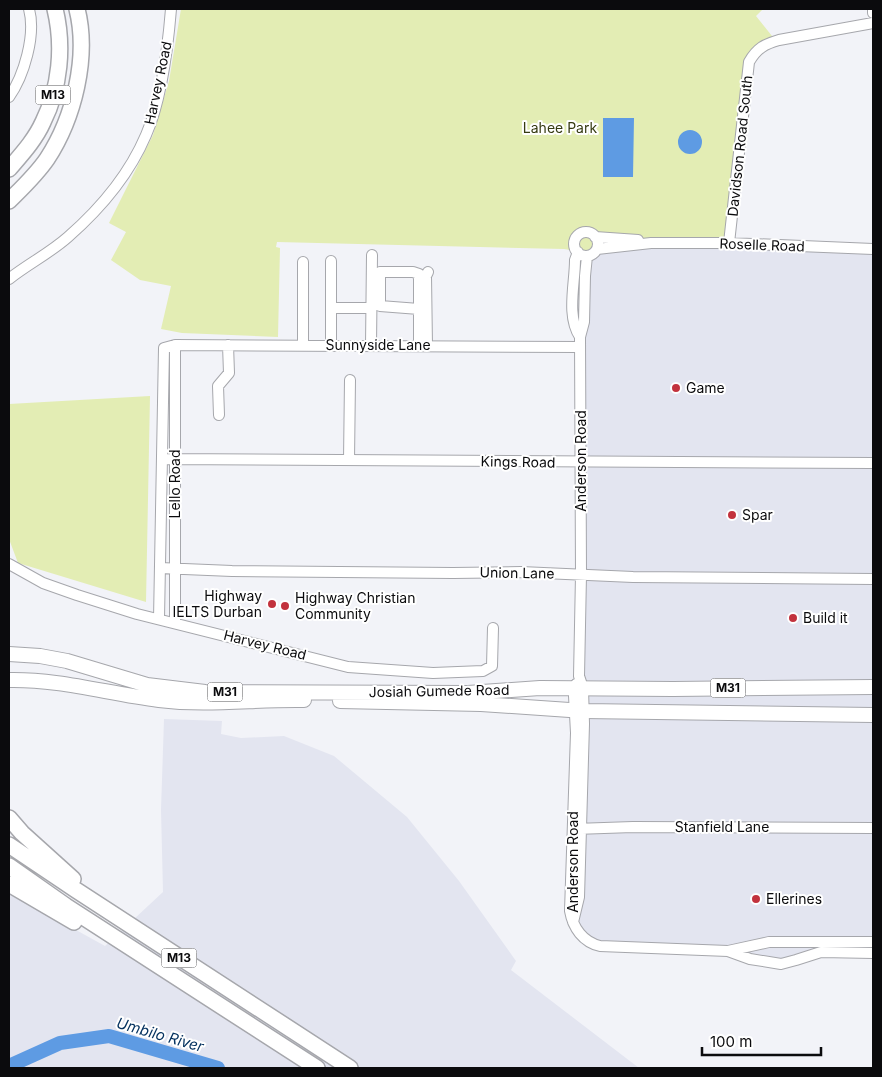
<svg xmlns="http://www.w3.org/2000/svg" width="882" height="1077" viewBox="0 0 882 1077" font-family="Inter,sans-serif">
  <style>
    .built { fill: #e3e5f0 }
    .green { fill: #e3edb4 }
    .water { fill: #5e9be3 }
    .lines { fill: none; stroke-linecap: round; stroke-linejoin: round }
    .river { stroke: #5e9be3; stroke-width: 14 }
    .minor-casing { stroke: #a6a7ac; stroke-width: 12 }
    .major-casing { stroke: #a6a7ac; stroke-width: 16 }
    .highway-casing { stroke: #a6a7ac; stroke-width: 18 }
    .minor { stroke: #fff; stroke-width: 10 }
    .major { stroke: #fff; stroke-width: 14 }
    .highway { stroke: #fff; stroke-width: 15 }
    .poi-dot { fill: #c2323d; stroke: #fff; stroke-width: 2 }
    .labels { text-anchor: middle; stroke-width: 4; stroke-linejoin: round; paint-order: stroke }
    .shield { fill: #fff; stroke: #545456; stroke-width: 1 }
    .shield-label { font-size: 12px; font-weight: bold; fill: #0b0b0d }
    .street-label { font-size: 14px; fill: #0b0b0d; stroke: #fff }
    .park-label { font-size: 14px; fill: #363b12; stroke: #fff }
    .poi-label { font-size: 14px; fill: #0b0b0d; stroke: #fff; text-anchor: start }
    .water-label { font-size: 15px; font-style: italic; fill: #063360; stroke: #fff }
  </style>
  <rect width="100%" height="100%" fill="#f2f3f8"/>
  <path class="built" d="M598 244H729L873 249V952L821 951 796 960 743 956 600 946 578 931 583 688 581 336 587 256Z
    M164 719 222 721 221 734 241 738 284 736 334 756 407 817 459 881 516 961 511 970 639 1068H9V893L105 946 163 892 161 810Z"/>
  <path class="green" d="M181 9H763L756 16 776 41 750 62 729 244H598C590 267 581 251 564 249L277 242 276 247 280 248 278 337 182 333 161 329 171 286 140 280 111 260 126 232 109 223 153 135 169 81Z
    M150 396 146 602 18 563 9 539V404Z"/>
  <path class="water" d="M603 118H634L633 177H603Z
    M678 142a12 12 0 1 1 24 0a12 12 0 1 1-24 0Z"/>
  <g class="lines">
    <path class="river" d="M9 1066 60 1043 109 1036 218 1068"/>
    <defs>
      <path id="minor" d="M873 9V13
        M9 97C24 76 36 35 29 9
        M574 244a12 12 0 1 1 24 0a12 12 0 1 1-24 0Z
        M595 237 638 240
        M729 243 749 62C757 48 765 44 779 40L873 23
        M597 249 651 243H729L873 249
        M578 252 575 260C575 284 566 316 580 337
        M303 262V345
        M9 279C28 264 50 253 68 237 100 209 129 175 146 135 161 101 168 46 171 9
        M331 308H372
        M331 345V261
        M371 345 372 255
        M419 346V274L413 272H380V306L419 309
        M427 346 426 276 428 272
        M219 415 218 386 229 373 228 345
        M162 459 873 463
        M349 460 350 380
        M9 564 43 583 77 595 137 614 348 667 433 673 483 671 492 666 493 628
        M160 568 232 571 453 573 521 572 633 577 873 579
        M159 619 164 348 175 345 580 347
        M175 623V345
        M576 684 574 696 576 733 570 911C573 928 583 942 600 946L728 951 769 942H873
        M575 829 633 827 873 828
        M573 922 579 897 584 724 583 688 579 676 581 575 580 337 584 322 585 276 587 256
        M728 951 750 959 781 964 796 960 821 952 873 953"/>
      <path id="major" d="M9 654 40 656 67 661 147 685 205 692 468 693 540 688 673 689 873 687
        M9 680C60 679 109 694 159 700 207 706 256 699 304 700
        M340 701 481 704 584 711 873 715"/>
      <path id="highway" d="M9 169C21 155 35 140 43 122 60 88 64 46 55 9
        M9 201C22 188 36 175 47 159 74 118 89 57 77 9
        M9 818 22 833 73 879
        M9 845 76 890 350 1068
        M9 866 66 906 317 1068
        M9 884 74 922"/>
    </defs>
    <use href="#minor" class="minor-casing"/>
    <use href="#major" class="major-casing"/>
    <use href="#highway" class="highway-casing"/>
    <use href="#minor" class="minor"/>
    <use href="#major" class="major"/>
    <use href="#highway" class="highway"/>
  </g>
  <g class="poi-dot">
    <circle cx="676" cy="388" r="5"/>
    <circle cx="732" cy="515" r="5"/>
    <circle cx="272" cy="604" r="5"/>
    <circle cx="285" cy="606" r="5"/>
    <circle cx="793" cy="618" r="5"/>
    <circle cx="756" cy="899" r="5"/>
  </g>
  <g class="labels">
    <g class="shield">
      <rect x="35.5" y="85.5" width="35" height="19" rx="4"/>
      <rect x="710.5" y="678.5" width="35" height="19" rx="4"/>
      <rect x="207.5" y="682.5" width="35" height="19" rx="4"/>
      <rect x="161.5" y="948.5" width="35" height="19" rx="4"/>
    </g>
    <g class="shield-label">
      <text x="53" y="99">M13</text>
      <text x="728" y="692">M31</text>
      <text x="225" y="696">M31</text>
      <text x="179" y="962">M13</text>
    </g>
    <g class="street-label">
      <text transform="translate(158 83) rotate(-78)" y="5">Harvey Road</text>
      <text transform="translate(740 146) rotate(-84)" y="5">Davidson Road South</text>
      <text transform="translate(762 245) rotate(2)" y="5">Roselle Road</text>
      <text x="378" y="350">Sunnyside Lane</text>
      <text transform="translate(581 461) rotate(-90)" y="5">Anderson Road</text>
      <text transform="translate(518 462) rotate(1)" y="5">Kings Road</text>
      <text transform="translate(175 484) rotate(-90)" y="5">Lello Road</text>
      <text transform="translate(517 573) rotate(1)" y="5">Union Lane</text>
      <text transform="translate(265 645) rotate(14)" y="5">Harvey Road</text>
      <text transform="translate(439 691) rotate(-1)" y="5">Josiah Gumede Road</text>
      <text x="722" y="832">Stanfield Lane</text>
      <text transform="translate(573 862) rotate(-90)" y="5">Anderson Road</text>
    </g>
    <g class="park-label">
      <text x="560" y="133">Lahee Park</text>
    </g>
    <g class="poi-label">
      <text x="686" y="393">Game</text>
      <text x="742" y="520">Spar</text>
      <text x="262" y="601" text-anchor="end">Highway<tspan x="262" dy="16">IELTS Durban</tspan></text>
      <text x="295" y="603">Highway Christian<tspan x="295" dy="16">Community</tspan></text>
      <text x="803" y="623">Build it</text>
      <text x="766" y="904">Ellerines</text>
    </g>
    <g class="water-label">
      <text transform="translate(160 1035) rotate(16)" y="5">Umbilo River</text>
    </g>
  </g>
  <rect width="882" height="1077" fill="none" stroke="#0b0b0d" stroke-width="20"/>
  <path d="M702 1047v8h119v-8" fill="none" stroke="#0b0b0d" stroke-width="2.5"/>
  <text x="710" y="1047" font-size="15" fill="#0b0b0d" stroke="#ffffff" stroke-width="4" paint-order="stroke">100 m</text>
</svg>
